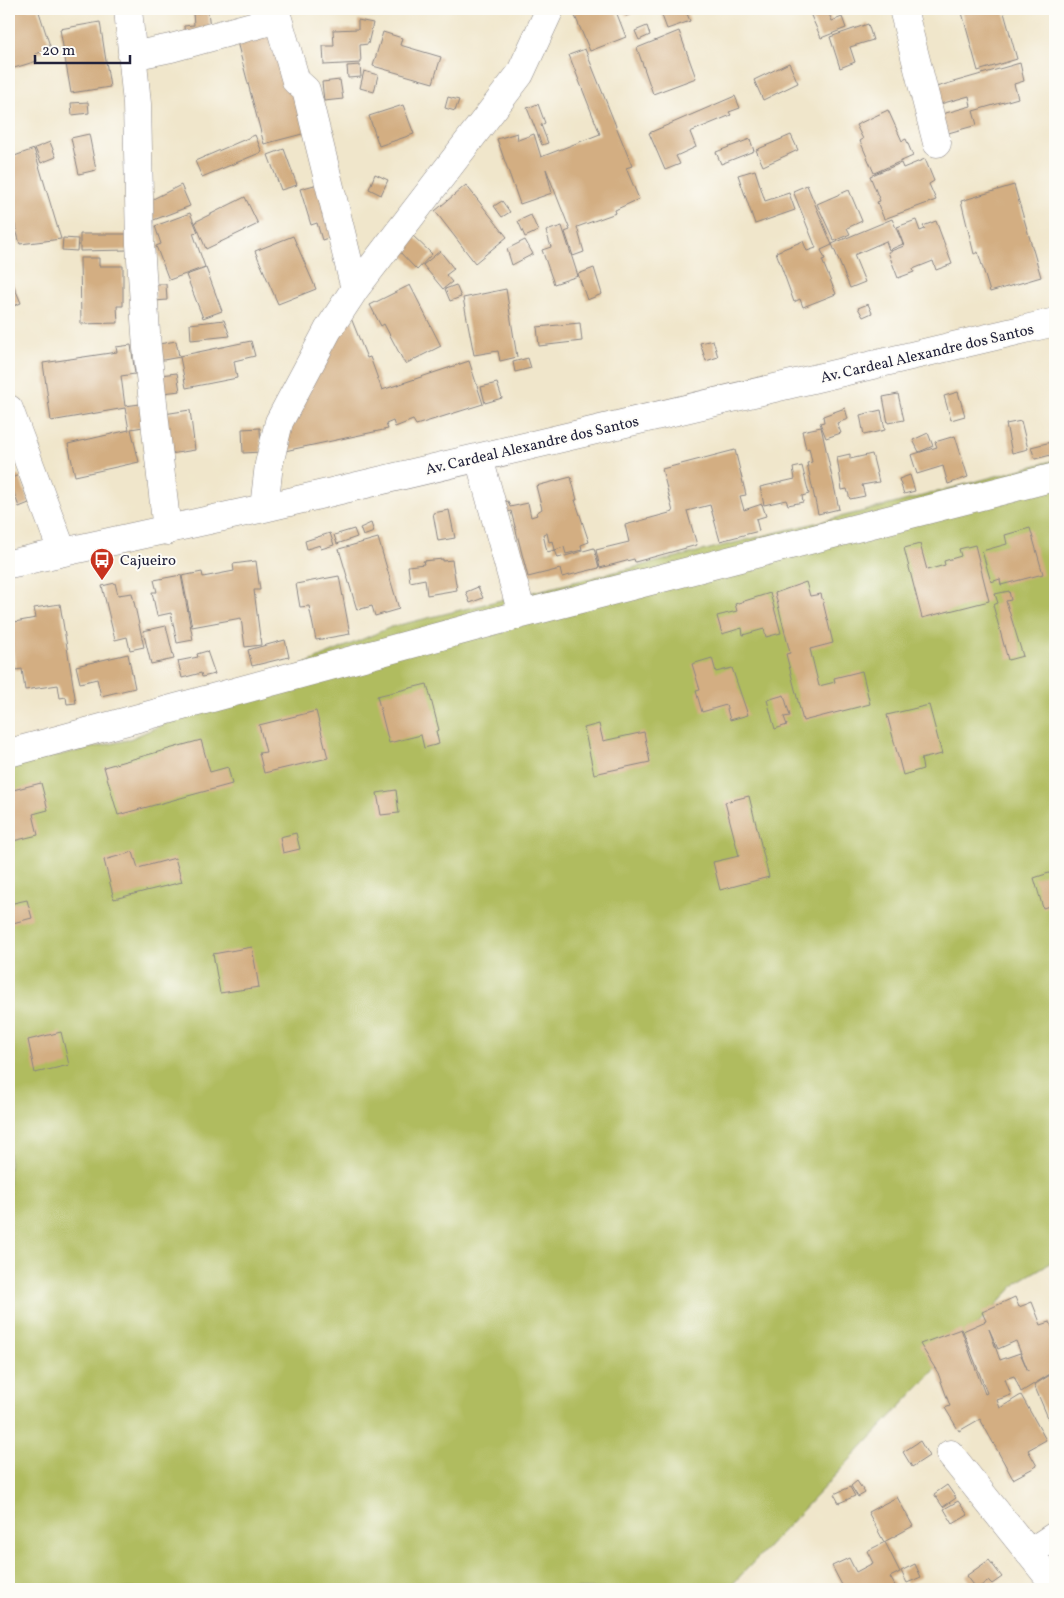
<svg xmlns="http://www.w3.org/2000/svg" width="1064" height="1598" viewBox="0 0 1064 1598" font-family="Vollkorn,serif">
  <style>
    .green { fill: #b0bc5e; stroke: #696f4c }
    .building { fill: #d3ae82; fill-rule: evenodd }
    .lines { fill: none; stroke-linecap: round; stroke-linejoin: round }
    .minor-casing { stroke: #898483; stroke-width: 29 }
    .minor { stroke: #fff; stroke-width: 28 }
    .labels { text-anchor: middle; stroke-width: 4; stroke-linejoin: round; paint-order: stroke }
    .street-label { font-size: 15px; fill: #22223b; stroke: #fdfcf7 }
    .poi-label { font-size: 15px; fill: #22223b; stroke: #fdfcf7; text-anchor: start }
  </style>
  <rect width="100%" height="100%" fill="#fdfcf7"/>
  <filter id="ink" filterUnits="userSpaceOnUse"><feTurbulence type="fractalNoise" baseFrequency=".02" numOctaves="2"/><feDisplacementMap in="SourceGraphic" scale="10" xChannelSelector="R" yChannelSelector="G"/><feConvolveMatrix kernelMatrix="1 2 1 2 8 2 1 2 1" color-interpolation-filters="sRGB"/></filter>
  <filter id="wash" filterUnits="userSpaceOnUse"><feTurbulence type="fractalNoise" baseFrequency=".0096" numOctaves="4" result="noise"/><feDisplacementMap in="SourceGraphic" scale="20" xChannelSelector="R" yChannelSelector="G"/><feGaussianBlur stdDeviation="1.12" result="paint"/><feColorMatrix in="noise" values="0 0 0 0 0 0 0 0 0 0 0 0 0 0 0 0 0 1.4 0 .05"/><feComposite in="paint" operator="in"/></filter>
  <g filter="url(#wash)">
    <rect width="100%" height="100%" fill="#f0e6cb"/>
    <path class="green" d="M1055 460V1260L1019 1281 728 1589H9V766L127 740 391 627 893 504Z"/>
    <g id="blocks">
      <path class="building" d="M9 9H38L51 49 35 54 37 61 11 69 9 61Z
        M572 9H615L626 37 590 51Z
        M623 9H643L626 16Z
        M673 9H685L690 21 667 29 661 13Z
        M808 9H827L832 21 842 17 846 28 821 38Z
        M961 9H1003L1017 59 978 71Z
        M208 12 210 27 185 38 184 26 194 25 193 13Z
        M358 20 373 23 368 44 360 45 361 63 324 65 323 46H334L333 30 358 29Z
        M100 22 110 87 71 93 60 29Z
        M868 24 873 40 850 47 855 62 840 68 830 37Z
        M277 26 306 133 264 144 236 38Z
        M647 26 650 35 639 40 635 31Z
        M679 31 696 78 653 94 637 48Z
        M383 32 402 38 400 45 441 57 433 83 373 66Z
        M585 49 632 166 626 168 639 199 615 210 616 213 577 227 584 252 573 256 565 232 570 230 546 169 552 193 520 204 497 139 517 133 518 140 534 134 541 157 600 134 569 55Z
        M789 63 798 83 763 100 754 80Z
        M1020 63 1024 81 1014 84 1018 98 973 111 977 125 941 135 935 116 971 106 969 96 933 106 929 89Z
        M360 65 361 77 348 78 347 66Z
        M364 71 378 75 374 92 360 88Z
        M340 80 343 99 324 101 322 82Z
        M735 96 740 108 729 112 731 115 690 132 696 147 676 156 680 164 665 170 649 133Z
        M448 97 459 100 455 111 445 108Z
        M88 102 89 113 72 115 71 103Z
        M538 104 545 123 541 125 548 143 542 145 527 108Z
        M403 105 414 134 379 146 369 116Z
        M888 110 902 141 906 139 913 156 874 173 860 141 863 139 856 125Z
        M89 134 96 170 79 174 71 138Z
        M255 135 262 152 202 177 195 161Z
        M791 135 798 150 763 166 756 150Z
        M750 139 754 151 721 164 716 152Z
        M50 142 56 157 41 163 35 148Z
        M34 149 61 239 20 244 9 203V158Z
        M284 149 297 185 281 190 268 155Z
        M925 159 934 181 929 184 936 200 884 219 877 202 880 201 870 176 901 163 903 168Z
        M755 170 765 201 789 193 795 210 755 224 738 175Z
        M375 174 388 180 381 195 369 189Z
        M318 184 334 236 322 240 317 223 311 225 300 189Z
        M181 185 190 206 151 221 149 201Z
        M466 185 507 237 475 263 435 211Z
        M807 185 832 245 821 250 825 259 822 260 836 294 803 307 800 299 794 302 776 252 803 241 807 251 816 248 793 191Z
        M1014 185 1041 277 990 292 978 252 974 254 961 201Z
        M849 190 862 221 847 228 850 234 834 241 817 204Z
        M245 197 258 224 206 249 195 222Z
        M502 201 510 212 502 217 494 206Z
        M190 213 198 232 193 233 205 267 169 280 156 246 161 244 155 226Z
        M531 215 538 231 525 237 518 221Z
        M892 219 903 244 889 250 886 241 854 255 865 282 850 288 832 244Z
        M916 220 920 231 925 229 923 226 936 221 952 264 936 270 933 261 913 269 914 272 898 278 888 252 904 246 897 227Z
        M562 226 578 276 554 284 542 250 551 247 546 231Z
        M410 233 432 254 417 270 396 248Z
        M80 234H127V250L80 251Z
        M293 236 316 289 278 304 255 251Z
        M63 238 78 239 77 251 62 250Z
        M525 240 533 254 512 265 507 249Z
        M440 251 454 269 446 275 452 282 443 289 423 265Z
        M80 258H99V266H123V306H117L118 323 81 324Z
        M206 268 222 311 203 318 186 275Z
        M594 268 602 294 587 300 578 274Z
        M9 274 21 303 9 308Z
        M155 284H166L167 300 155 301Z
        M410 285 441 346 405 364 384 324 381 326 370 305Z
        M456 285 461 297 450 301 445 289Z
        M506 289 517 357 500 361 498 351 474 355 463 298Z
        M868 304 872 313 863 317 858 308Z
        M351 318 367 358 370 357 382 390 469 361 483 404 416 425 413 420 395 427 393 421 386 424 388 429 280 452 318 364Z
        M224 320 230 336 191 340 190 324Z
        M580 323 582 341 539 346 537 327Z
        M713 340 718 357 706 361 700 343Z
        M176 341 179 356 251 341 255 356 234 361 237 378 186 388 180 357 158 361 159 344Z
        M131 345 135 374 121 376 125 406 140 404 143 427 131 429 139 462 75 476 68 444 129 430 125 408 51 421 43 363 117 352 116 347Z
        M528 358 531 368 515 372 513 362Z
        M177 373 180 391 163 393 160 375Z
        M497 383 502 398 485 403 481 387Z
        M958 392 965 416 951 420 944 396Z
        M898 394 904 420 888 423 883 397Z
        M845 408 848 419 837 423 841 433 826 438 820 423 824 422 823 416Z
        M190 410 195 450 170 454 164 414Z
        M881 410 885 430 864 435 860 415Z
        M1021 421 1028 449 1012 453 1006 424Z
        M821 427 839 509 818 514 807 463 812 462 809 448 806 449 802 431Z
        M260 428 261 452 243 453 242 429Z
        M928 433 933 446 919 452 913 440Z
        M955 436 968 477 948 484 943 466 917 474 911 455 937 447 935 442Z
        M1055 441V454L1035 459 1031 447Z
        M735 450 746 495 740 496 744 510 762 504 766 516 756 519 759 531 720 541 710 505 687 511 697 545 635 562 634 559 600 568 596 550 629 542 625 525 673 512 662 469Z
        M850 454V459L872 454 879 482 862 485 865 496 850 499 847 489 842 490 837 457Z
        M802 466 809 494 802 496 803 502 788 505 786 500 764 505 760 487 795 479 793 468Z
        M19 475 29 503 19 507 9 479Z
        M910 475 915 491 904 494 899 479Z
        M571 477 577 500H575L589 542 581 545 582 550 566 554 564 547 555 550 553 541 549 542 547 533 543 534 547 552 555 550 558 558 594 548 599 568 562 577 560 569 528 577 511 511 499 514 496 504 508 501 510 507 528 503 531 517 537 515 536 513 542 509 536 486Z
        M449 510 455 538 438 541 433 513Z
        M371 523 374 532 363 536 360 528Z
        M1030 528 1043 574 1001 585 1000 579 991 582 982 551 1007 544 1005 535Z
        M354 529 357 537 337 544 334 535Z
        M330 533 334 545 321 549 320 545 307 549 305 541Z
        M378 538 399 609 375 616 372 606 357 610 339 549Z
        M920 544 927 570 945 565 944 561 961 556 959 549 975 545 989 601 922 618 904 548Z
        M443 559V561L452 560 457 590 427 595 425 579 410 582 408 566 424 564 423 561Z
        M256 561 260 590H254L261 645 245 647 241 618 192 627 182 576 202 572 203 577 234 571 233 564Z
        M181 575 193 640 177 643 171 613 157 616 152 592H157L154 580Z
        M339 576 350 634 316 640 309 606 300 607 296 584Z
        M806 582 810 596 821 594 833 643 810 649 819 686 835 682 834 678 862 671 870 704 803 721 786 654 790 653 775 593Z
        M115 583 118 595 132 593 144 647 130 650 127 637 115 640 102 586Z
        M478 587 483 598 470 603 466 592Z
        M1009 591 1011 600 1006 601 1023 656 1008 660 993 605 998 603 995 594Z
        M770 593 781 633 766 637 764 629 743 635 742 628 722 634 717 616 737 611 735 604Z
        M60 604 76 703 67 704 66 697 60 698 58 685 25 690 22 669 16 670 9 623 36 618 34 608Z
        M166 626 174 659 151 664 143 631Z
        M285 640 289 657 252 666 248 650Z
        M207 651 215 674 202 677 201 673 182 678 178 661 198 657 197 654Z
        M128 654 135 688 101 696 97 679 80 683 76 666Z
        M712 658 716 672 732 668 748 715 730 720 726 705 702 712 696 691 700 690 692 664Z
        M427 684 439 730 436 731 439 744 424 748 421 735 389 743 377 696Z
        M784 695 790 716 784 717 787 725 775 729 767 700Z
        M929 705 942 754 921 759 923 769 903 775 887 715Z
        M316 711 328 758 264 773 259 753 266 752 259 725Z
        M599 724 603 741 644 732 650 762 594 774 584 728Z
        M201 740 210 772 228 767 232 784 118 815 104 767Z
        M41 783 48 810 33 814 38 835 9 842V791Z
        M396 790 399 813 381 815 377 793Z
        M749 796 769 877 720 890 713 862 739 856 725 802Z
        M296 833 300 849 283 853 280 837Z
        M133 852 138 868 175 858 182 882 114 899 104 860Z
        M1055 871V912L1053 905 1043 908 1034 878Z
        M27 900 32 918 9 924V904Z
        M252 947 259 987 220 993 213 954Z
        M61 1032 69 1065 35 1073 28 1040Z
        M1015 1297 1019 1307 1032 1302 1041 1325 1050 1322 1055 1334V1371L1021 1392 1014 1376 1005 1379 1011 1395 997 1400 1000 1408 1021 1395 1046 1440 1028 1450 1037 1466 1013 1479 980 1419 959 1431 945 1408 950 1406 938 1373 920 1344 961 1329 985 1394 987 1393 963 1331 986 1321 982 1312ZM989 1329 998 1349 1016 1341 1028 1371 1020 1353 1000 1360Z
        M1055 1372V1390L1052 1391 1055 1397V1434L1034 1385Z
        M920 1441 929 1456 912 1467 903 1452Z
        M857 1481 865 1493 858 1497 851 1486Z
        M947 1485 956 1498 943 1507 934 1494Z
        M850 1487 855 1496 839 1503 834 1494Z
        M897 1497 913 1526 884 1542 868 1512Z
        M958 1501 968 1515 953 1524 944 1509Z
        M885 1542 900 1572 890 1577 897 1589H844L832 1566 849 1558 856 1572 873 1563 867 1551Z
        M989 1560 1002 1577 992 1584 989 1581 976 1589 966 1576Z
        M915 1564 921 1577 907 1583 901 1571Z"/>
    </g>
  </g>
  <g filter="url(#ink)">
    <use href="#blocks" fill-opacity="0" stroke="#898483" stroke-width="1"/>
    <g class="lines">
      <defs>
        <path id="minor" d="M128 9 137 104 140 244 147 348 167 531
          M903 9 937 143
          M132 56 171 48 278 19 296 81 306 90 355 289
          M9 409 62 551
          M479 458 522 614
          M264 508 269 464 279 422 328 330 355 289 520 74 550 9
          M9 564 264 508 1055 322
          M9 753 522 614 1055 477
          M950 1454 1055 1585
          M1029 1553 1055 1536"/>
      </defs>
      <use href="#minor" class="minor-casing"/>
      <use href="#minor" class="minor"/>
    </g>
  </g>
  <defs>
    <symbol id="bus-pin" viewBox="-11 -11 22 30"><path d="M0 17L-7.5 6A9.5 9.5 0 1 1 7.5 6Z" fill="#c8321e" stroke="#fdfcf7"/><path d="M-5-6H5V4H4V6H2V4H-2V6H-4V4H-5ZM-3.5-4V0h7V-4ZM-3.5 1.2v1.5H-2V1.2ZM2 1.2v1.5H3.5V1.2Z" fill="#fff"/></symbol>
  </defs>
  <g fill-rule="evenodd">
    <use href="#bus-pin" x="88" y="546" width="28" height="38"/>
  </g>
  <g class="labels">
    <g class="street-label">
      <text transform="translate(927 353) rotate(-13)" y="5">Av. Cardeal Alexandre dos Santos</text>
      <text transform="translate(532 445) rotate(-13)" y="5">Av. Cardeal Alexandre dos Santos</text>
    </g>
    <g class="poi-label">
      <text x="120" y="565">Cajueiro</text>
    </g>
  </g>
  <rect width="1064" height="1598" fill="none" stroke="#fdfcf7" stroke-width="30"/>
  <path d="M35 55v8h95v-8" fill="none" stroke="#22223b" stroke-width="2.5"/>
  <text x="42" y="55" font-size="15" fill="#22223b" stroke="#fdfcf7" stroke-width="4" paint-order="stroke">20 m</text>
</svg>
